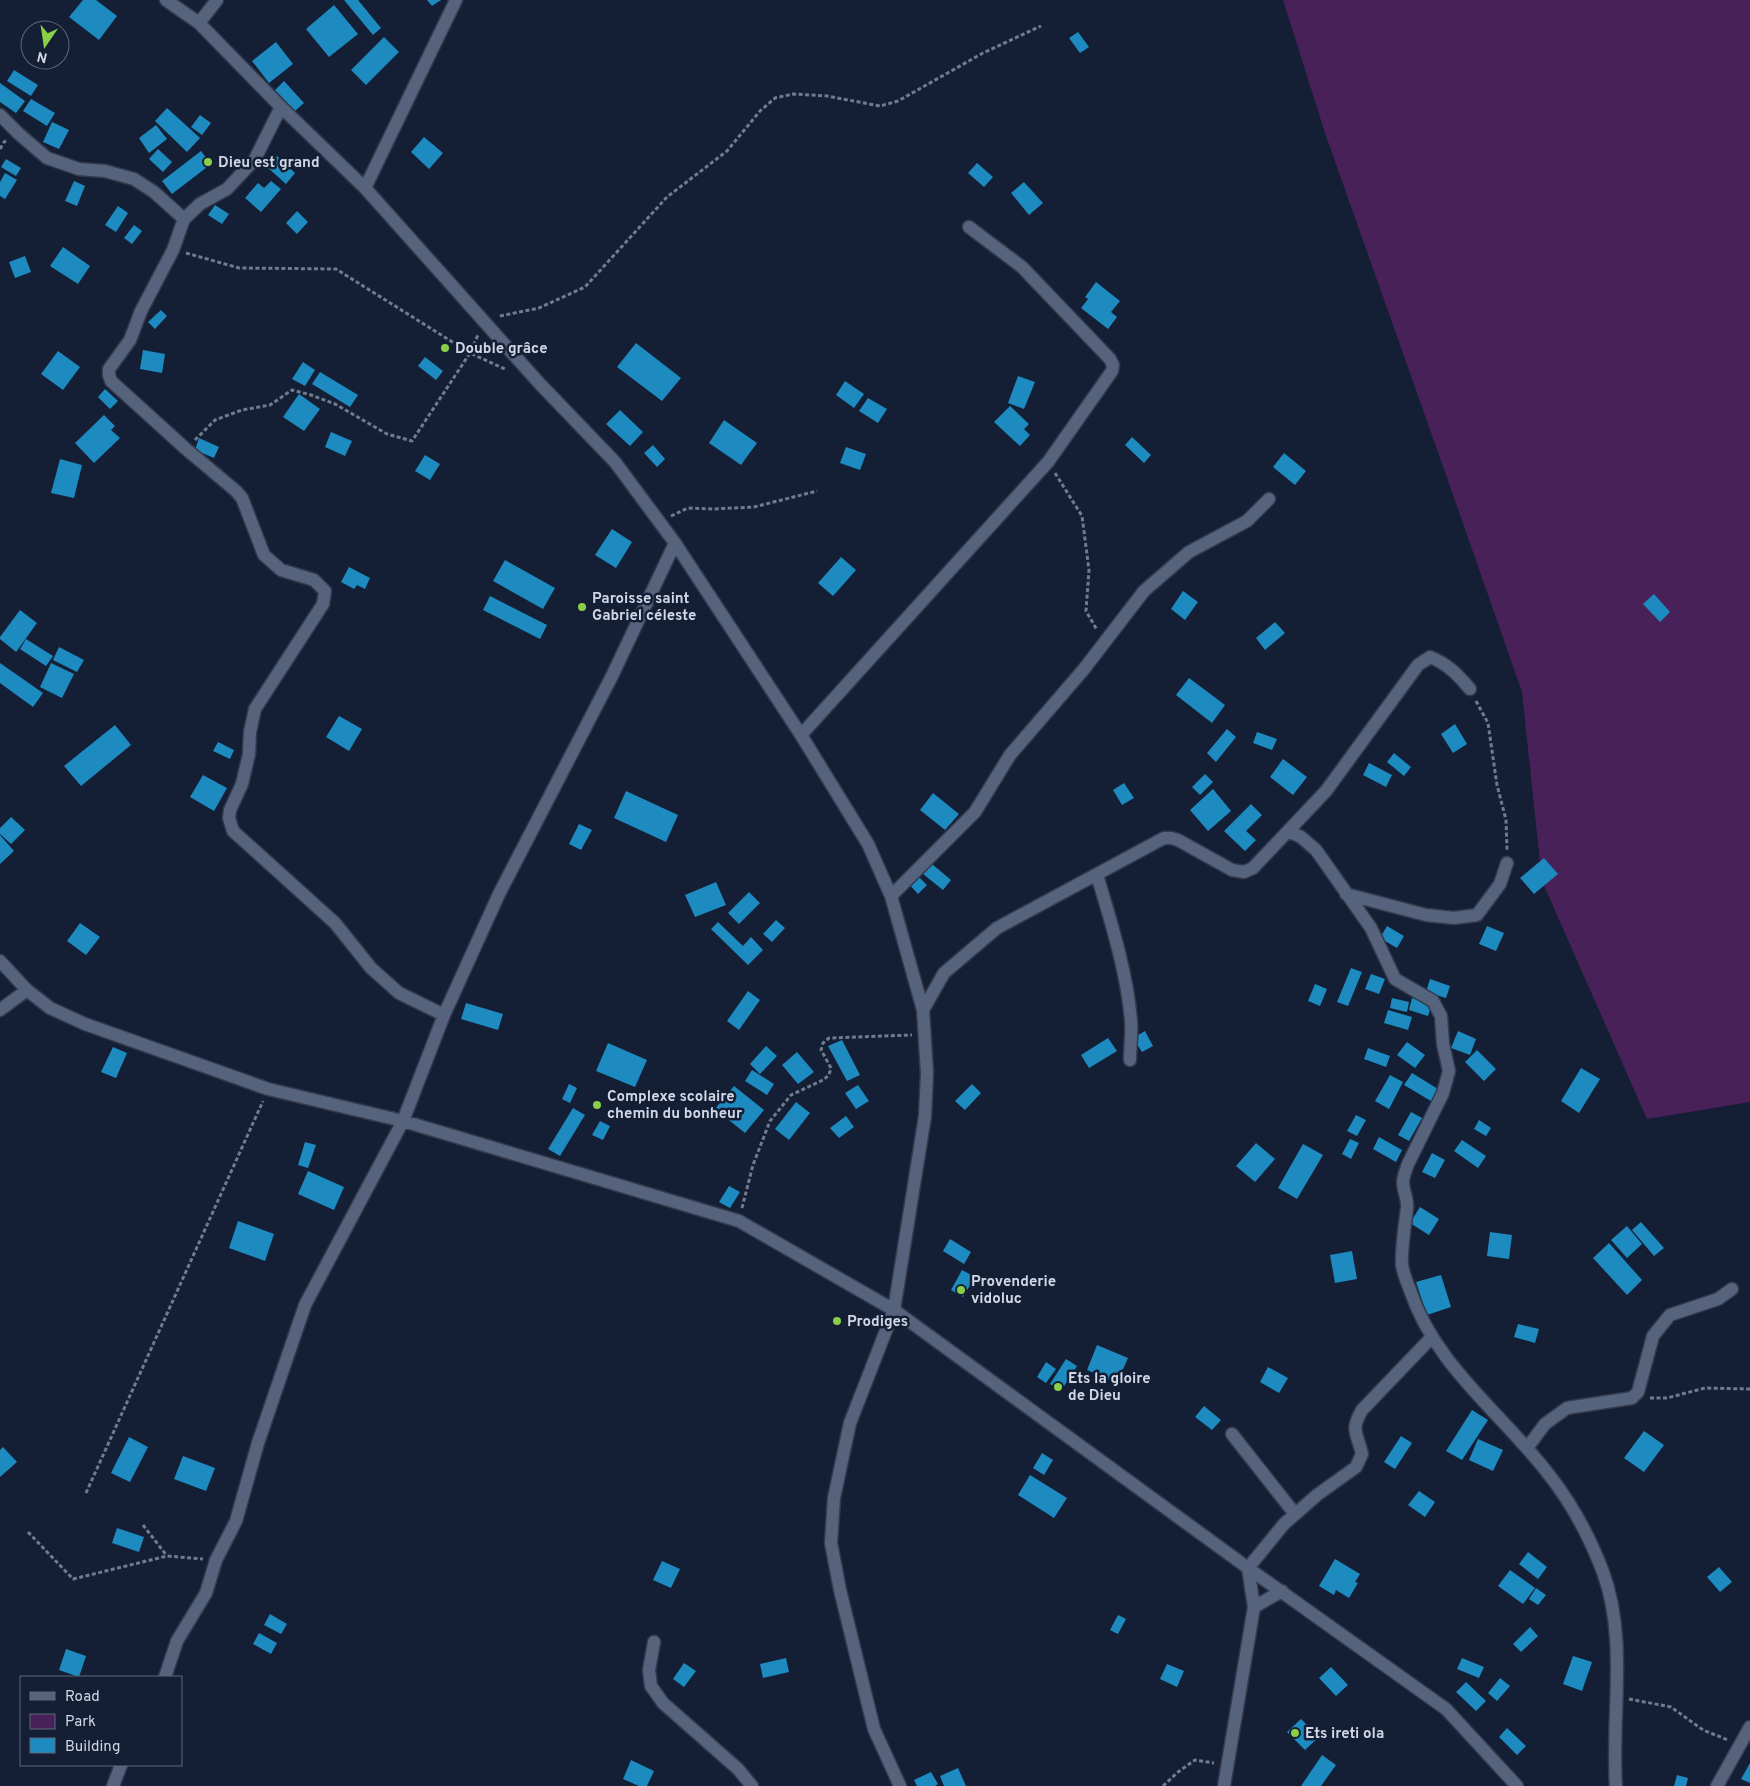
<svg xmlns="http://www.w3.org/2000/svg" width="1750" height="1786" viewBox="0 0 1750 1786" font-family="Overpass,sans-serif">
  <style>
    .green { fill: #482158 }
    .building { fill: #1d8ac0 }
    .lines { fill: none; stroke-linecap: round; stroke-linejoin: round }
    .street-casing { stroke: #333a4c; stroke-width: 15 }
    .path { stroke: #717b8d; stroke-width: 3; stroke-dasharray: 4 2.5; stroke-linecap: butt }
    .street { stroke: #56637d; stroke-width: 12 }
    .poi-dot { fill: #89cf48; stroke: #141f35; stroke-width: 2 }
    .labels { text-anchor: middle; stroke-width: 5; stroke-linejoin: round; paint-order: stroke }
    .poi-label { font-size: 15px; font-weight: bold; fill: #d0d8e7; stroke: #141f35; text-anchor: start }
  </style>
  <rect width="100%" height="100%" fill="#141f35"/>
  <path class="green" d="M1283 0H1750V1102L1647 1119 1542 881 1522 692 1451 489 1325 133Z"/>
  <path class="building" d="M83 0H96L117 16 99 40 69 17Z
    M344 0H358L381 28 373 35Z
    M427 0H441L432 6Z
    M334 5 358 34 329 57 306 29Z
    M1078 32 1089 47 1080 53 1069 38Z
    M384 37 399 52 366 85 351 70Z
    M276 42 293 64 269 83 252 61Z
    M14 70 38 85 31 96 7 81Z
    M284 81 304 103 295 111 275 90Z
    M0 83 25 101 16 113 0 102Z
    M31 99 55 113 47 126 23 111Z
    M167 108 200 138 187 152 155 121Z
    M200 115 211 123 202 135 191 127Z
    M52 122 69 130 59 149 43 142Z
    M156 125 167 139 149 153 139 138Z
    M424 137 443 153 429 169 411 152Z
    M158 149 172 162 163 172 149 159Z
    M201 151 211 164 172 194 162 181Z
    M277 156 295 173 286 184 267 167Z
    M6 159 21 168 16 176 1 167Z
    M977 163 993 177 984 187 968 173Z
    M5 173 17 180 5 199 0 196V182Z
    M74 181 85 186 77 206 65 201Z
    M271 181 281 189 261 212 245 198 258 183 264 188Z
    M1024 182 1043 203 1029 215 1011 193Z
    M215 205 229 214 222 224 208 215Z
    M118 206 128 213 116 232 105 225Z
    M297 211 308 222 297 234 286 223Z
    M134 225 142 231 132 244 124 238Z
    M63 247 90 266 78 284 50 266Z
    M25 256 31 272 15 278 9 262Z
    M1096 282 1120 301 1111 312 1117 317 1108 329 1081 308 1088 299 1085 297Z
    M161 310 167 316 155 329 148 322Z
    M636 343 681 378 662 401 617 367Z
    M143 350 165 354 162 373 140 369Z
    M58 351 80 367 63 390 41 374Z
    M425 357 443 371 436 380 418 366Z
    M303 362 315 370 305 386 292 379Z
    M320 372 358 395 350 407 312 384Z
    M1018 376 1035 382 1024 409 1008 403Z
    M845 381 864 394 854 408 836 395Z
    M105 389 118 401 110 409 98 397Z
    M299 394 320 409 304 431 283 417Z
    M868 398 887 409 878 423 859 411Z
    M1010 406 1029 424 1024 429 1030 435 1020 446 994 422Z
    M620 410 643 432 630 446 606 424Z
    M104 415 115 426 111 430 120 438 94 463 75 443Z
    M724 420 757 443 741 465 709 443Z
    M331 432 352 441 345 456 325 447Z
    M1132 437 1151 455 1144 463 1125 445Z
    M199 438 219 447 214 458 195 450Z
    M653 445 665 459 657 467 644 453Z
    M846 447 866 454 860 470 840 463Z
    M1284 453 1306 471 1295 485 1273 467Z
    M425 455 440 464 430 480 415 471Z
    M60 459 82 465 74 498 51 493Z
    M612 529 632 542 616 568 595 555Z
    M841 557 856 570 833 596 818 583Z
    M505 560 555 588 543 609 493 581Z
    M349 567 370 578 365 589 357 585 354 589 341 582Z
    M1183 591 1198 602 1185 620 1171 609Z
    M1654 594 1670 612 1660 622 1643 604Z
    M490 596 547 625 540 639 483 610Z
    M20 610 37 623 16 652 0 639V637Z
    M1275 622 1285 633 1265 650 1256 638Z
    M26 639 53 656 46 666 20 649Z
    M59 647 84 660 77 672 53 660Z
    M0 663 43 693 33 707 0 683Z
    M51 663 74 674 62 698 40 687Z
    M1189 678 1225 705 1212 723 1176 695Z
    M339 716 362 729 349 751 326 737Z
    M1455 724 1467 744 1453 753 1441 734Z
    M115 725 131 745 81 786 64 766Z
    M1227 729 1236 737 1216 762 1207 753Z
    M1257 732 1277 739 1272 750 1253 743Z
    M218 742 234 750 230 759 213 751Z
    M1394 753 1411 767 1404 776 1387 762Z
    M1283 759 1307 777 1293 795 1270 777Z
    M1369 763 1392 775 1386 787 1363 775Z
    M1205 774 1213 782 1200 795 1192 787Z
    M203 775 227 788 214 811 190 797Z
    M1124 783 1134 798 1122 805 1113 790Z
    M1213 789 1231 811 1208 831 1190 810Z
    M626 791 678 815 666 842 614 818Z
    M933 793 959 814 945 830 920 810Z
    M1251 804 1262 815 1246 831 1256 840 1245 851 1224 831Z
    M11 817 25 830 11 844 0 834V828Z
    M579 824 592 830 581 850 569 844Z
    M0 835 14 851 0 864Z
    M1544 858 1558 874 1534 894 1520 878Z
    M932 864 951 880 943 890 923 874Z
    M917 875 927 885 918 894 908 883Z
    M716 882 726 905 695 917 685 895Z
    M749 892 760 903 739 924 728 913Z
    M776 920 785 928 772 942 763 934Z
    M718 922 743 946 751 937 763 950 748 965 711 929Z
    M80 923 100 937 86 955 67 941Z
    M1387 926 1404 936 1397 948 1380 938Z
    M1487 926 1504 933 1496 951 1479 944Z
    M1351 968 1362 972 1348 1006 1337 1002Z
    M1371 974 1385 979 1379 994 1365 989Z
    M1430 979 1450 986 1446 998 1426 992Z
    M1315 984 1327 989 1320 1006 1308 1001Z
    M748 991 760 1000 739 1030 727 1021Z
    M1392 998 1409 1002 1407 1012 1390 1008Z
    M1412 998 1432 1003 1428 1016 1409 1010Z
    M466 1003 503 1014 498 1030 461 1019Z
    M1388 1010 1412 1017 1408 1030 1384 1023Z
    M1145 1031 1153 1046 1142 1052 1133 1038Z
    M1458 1031 1476 1039 1470 1055 1451 1048Z
    M1108 1038 1117 1051 1089 1068 1081 1055Z
    M842 1040 860 1075 847 1081 828 1046Z
    M1407 1042 1425 1055 1415 1068 1397 1055Z
    M608 1043 647 1060 635 1087 596 1071Z
    M766 1046 777 1056 760 1074 750 1064Z
    M113 1047 127 1053 116 1078 101 1072Z
    M1368 1048 1390 1056 1386 1067 1364 1059Z
    M1477 1050 1496 1069 1484 1081 1465 1062Z
    M797 1052 814 1072 798 1084 782 1065Z
    M1581 1068 1600 1079 1579 1113 1561 1101Z
    M752 1070 774 1084 767 1095 745 1081Z
    M1412 1073 1438 1089 1431 1101 1404 1085Z
    M1390 1075 1403 1082 1389 1109 1375 1101Z
    M569 1084 577 1088 570 1103 562 1099Z
    M972 1084 981 1093 965 1110 955 1101Z
    M858 1085 869 1101 856 1109 845 1093Z
    M734 1086 764 1110 745 1133 715 1109Z
    M796 1102 810 1113 789 1140 775 1129Z
    M573 1108 585 1115 560 1156 548 1149Z
    M1411 1112 1422 1118 1409 1141 1398 1135Z
    M1356 1115 1366 1120 1357 1136 1347 1131Z
    M846 1116 854 1127 839 1138 830 1128Z
    M1479 1120 1491 1128 1486 1136 1474 1129Z
    M600 1121 610 1126 603 1140 592 1135Z
    M1379 1137 1402 1150 1396 1162 1373 1149Z
    M1350 1139 1359 1143 1351 1159 1342 1154Z
    M1462 1140 1486 1156 1478 1168 1454 1151Z
    M305 1142 316 1145 308 1168 298 1165Z
    M1256 1143 1275 1159 1255 1182 1236 1166Z
    M1303 1144 1323 1155 1297 1199 1278 1188Z
    M1432 1153 1445 1160 1435 1178 1422 1172Z
    M308 1171 344 1187 334 1210 298 1194Z
    M729 1186 740 1192 730 1208 719 1202Z
    M1420 1207 1439 1219 1429 1235 1410 1223Z
    M238 1221 274 1234 265 1261 229 1248Z
    M1641 1222 1664 1248 1654 1256 1632 1230Z
    M1627 1226 1642 1244 1627 1258 1611 1240Z
    M1490 1232 1512 1235 1509 1259 1487 1256Z
    M950 1239 971 1252 964 1264 943 1251Z
    M1609 1243 1642 1280 1627 1295 1593 1258Z
    M1352 1251 1357 1279 1335 1283 1330 1255Z
    M962 1270 975 1277 963 1297 951 1290Z
    M1441 1275 1451 1307 1427 1315 1416 1282Z
    M1518 1324 1539 1329 1535 1343 1514 1337Z
    M1097 1345 1128 1358 1117 1383 1087 1370Z
    M1066 1359 1077 1366 1061 1391 1050 1384Z
    M1046 1362 1056 1369 1046 1383 1037 1377Z
    M1268 1367 1288 1378 1279 1393 1260 1382Z
    M1204 1406 1221 1420 1212 1430 1195 1417Z
    M1472 1410 1488 1420 1462 1460 1446 1451Z
    M1644 1431 1664 1445 1644 1472 1624 1458Z
    M1401 1436 1412 1443 1395 1469 1384 1462Z
    M129 1437 148 1447 130 1482 111 1473Z
    M1478 1439 1503 1450 1493 1471 1469 1460Z
    M3 1447 17 1462 0 1477V1450Z
    M1042 1453 1053 1460 1044 1475 1033 1468Z
    M183 1456 215 1468 206 1491 174 1479Z
    M1030 1475 1067 1498 1054 1518 1018 1495Z
    M1419 1491 1435 1502 1425 1517 1408 1505Z
    M117 1528 144 1537 139 1552 112 1543Z
    M1528 1552 1547 1567 1538 1579 1519 1564Z
    M1335 1559 1360 1574 1355 1582 1358 1583 1349 1598 1336 1590 1334 1595 1319 1586Z
    M662 1561 680 1569 671 1588 653 1580Z
    M1719 1567 1732 1582 1720 1592 1707 1577Z
    M1510 1570 1535 1588 1523 1604 1498 1586Z
    M1536 1588 1546 1595 1538 1605 1529 1599Z
    M270 1614 287 1624 281 1634 264 1625Z
    M1118 1615 1126 1619 1118 1634 1110 1630Z
    M1530 1627 1538 1636 1521 1652 1513 1644Z
    M259 1633 277 1643 271 1654 253 1644Z
    M66 1649 86 1656 79 1677 59 1670Z
    M1573 1656 1592 1662 1582 1691 1563 1684Z
    M786 1658 789 1672 763 1678 760 1664Z
    M1462 1658 1484 1667 1479 1678 1457 1669Z
    M684 1663 696 1671 684 1687 673 1679Z
    M1167 1664 1184 1671 1177 1687 1160 1679Z
    M1331 1667 1348 1685 1336 1696 1319 1678Z
    M1500 1678 1510 1686 1497 1701 1488 1693Z
    M1466 1682 1486 1701 1476 1711 1456 1692Z
    M1301 1719 1319 1737 1305 1750 1287 1732Z
    M1507 1728 1526 1746 1517 1755 1499 1737Z
    M1322 1755 1336 1765 1321 1786H1301Z
    M631 1760 654 1771 647 1786H639L623 1779Z
    M1750 1763V1783L1741 1779Z
    M958 1768 966 1786H944L940 1776Z
    M931 1772 938 1784 935 1786H917L914 1780Z
    M1677 1775 1688 1778 1686 1786H1674Z"/>
  <g class="lines">
    <defs>
      <path id="street" d="M166 0 199 23 281 107 365 188 540 384 615 462 675 543 801 735 868 844 891 896 923 1010 927 1073 925 1116 894 1310 850 1423 834 1498 831 1543 840 1590 874 1729 900 1786
        M199 23 217 0
        M281 107 255 159 227 189 200 204 184 219 173 250 141 311 130 340 109 369V375L111 381 186 449 236 491 242 498 264 555 281 570 314 580 325 591 323 604 255 709 250 732 249 754 242 784 230 810 229 818 233 831 335 923 371 968 399 993 444 1015
        M0 115 19 134 47 158 79 169 105 171 134 179 154 192 184 219
        M365 188 456 0
        M801 735 1048 462 1112 371 1113 365 1110 359 1022 267 969 227
        M1288 831 1301 837 1316 850 1371 928 1395 979 1433 1001 1441 1016 1443 1044 1449 1071 1443 1093 1408 1164C1406 1170 1403 1177 1403 1182 1403 1191 1408 1199 1407 1208 1405 1225 1401 1249 1402 1265 1403 1273 1407 1282 1410 1290 1435 1366 1503 1414 1550 1476 1572 1504 1590 1538 1603 1572 1628 1640 1611 1715 1616 1786
        M1097 875C1111 922 1127 972 1131 1021 1132 1034 1130 1047 1130 1060
        M1346 894 1426 915 1454 918 1477 915 1500 884 1507 863
        M891 896 975 812 1010 755 1084 669 1144 591 1189 552 1247 521 1269 499
        M0 961 27 990 50 1008 85 1024 268 1089 403 1121 739 1221 894 1310 1248 1568 1446 1709 1517 1786
        M0 1010 27 990
        M923 1010 944 973 997 928 1164 838H1171L1178 840 1232 870 1244 872 1253 868 1326 791 1418 665 1430 657C1448 664 1458 675 1470 689
        M1232 1434 1295 1514
        M1527 1448 1545 1424 1567 1408 1632 1398 1638 1392 1653 1336 1670 1315 1718 1299 1732 1289
        M1254 1607 1282 1591
        M654 1642 649 1670 651 1686 663 1703 738 1769 752 1786
        M165 1677 177 1641 206 1593 216 1560 236 1521 258 1443 305 1305 403 1121 444 1015 499 894 612 676 675 543
        M113 1786 121 1765
        M1224 1786 1254 1607 1248 1568 1284 1524 1317 1495 1356 1467 1362 1454C1357 1432 1350 1431 1362 1410L1431 1338
        M1717 1786 1750 1727"/>
    </defs>
    <use href="#street" class="street-casing"/>
    <path class="path" d="M0 149 4 142 7 140
      M186 253 239 268 336 269 470 353 507 370
      M500 316 539 308 585 287 667 197 727 151 760 111 775 98 793 94 827 96 880 106 898 101 983 53 1041 26
      M195 440 215 420 242 410 270 405 292 390 311 395 335 404 387 434 412 441 470 353 478 335
      M1055 473 1082 516 1089 570 1086 611 1097 630
      M671 516 688 508 713 509 754 507 817 491
      M1476 701 1488 723 1497 785 1506 820 1507 850
      M742 1208 753 1165 770 1121 791 1095 823 1080 829 1075 831 1068 821 1050 823 1043 829 1038 912 1035
      M1650 1398H1667L1705 1388 1750 1389
      M86 1493 263 1101
      M143 1525 167 1556
      M28 1532 73 1579 167 1556 203 1559
      M1629 1699 1671 1707 1703 1730 1728 1740
      M1163 1786 1178 1772 1195 1760 1214 1763"/>
    <use href="#street" class="street"/>
  </g>
  <g class="poi-dot">
    <circle cx="208" cy="162" r="5"/>
    <circle cx="445" cy="348" r="5"/>
    <circle cx="582" cy="607" r="5"/>
    <circle cx="597" cy="1105" r="5"/>
    <circle cx="961" cy="1290" r="5"/>
    <circle cx="837" cy="1321" r="5"/>
    <circle cx="1058" cy="1387" r="5"/>
    <circle cx="1295" cy="1733" r="5"/>
  </g>
  <g class="labels">
    <g class="poi-label">
      <text x="218" y="167">Dieu est grand</text>
      <text x="455" y="353">Double grâce</text>
      <text x="592" y="603">Paroisse saint<tspan x="592" dy="17">Gabriel céleste</tspan></text>
      <text x="607" y="1101">Complexe scolaire<tspan x="607" dy="17">chemin du bonheur</tspan></text>
      <text x="971" y="1286">Provenderie<tspan x="971" dy="17">vidoluc</tspan></text>
      <text x="847" y="1326">Prodiges</text>
      <text x="1068" y="1383">Ets la gloire<tspan x="1068" dy="17">de Dieu</tspan></text>
      <text x="1305" y="1738">Ets ireti ola</text>
    </g>
  </g>
  <rect x="20" y="1676" width="162" height="90" fill="#141f35" stroke="#5f697c"/>
  <rect x="30" y="1692" width="25" height="8" fill="#56637d" stroke="#5f697c"/>
  <text x="65" y="1701" font-size="15" fill="#d0d8e7">Road</text>
  <rect x="30" y="1714" width="25" height="15" fill="#482158" stroke="#5f697c"/>
  <text x="65" y="1726" font-size="15" fill="#d0d8e7">Park</text>
  <rect x="30" y="1738" width="25" height="15" fill="#1d8ac0" stroke="#5f697c"/>
  <text x="65" y="1751" font-size="15" fill="#d0d8e7">Building</text>
  <g transform="translate(45 45) rotate(193)"><circle r="24" fill="#141f35" stroke="#5f697c"/>
  <path d="M0-4L9 19L0 12L-9 19Z" fill="#89cf48"/>
  <text y="-8" font-size="14" font-weight="bold" text-anchor="middle" fill="#d0d8e7">N</text>
  </g>
</svg>
